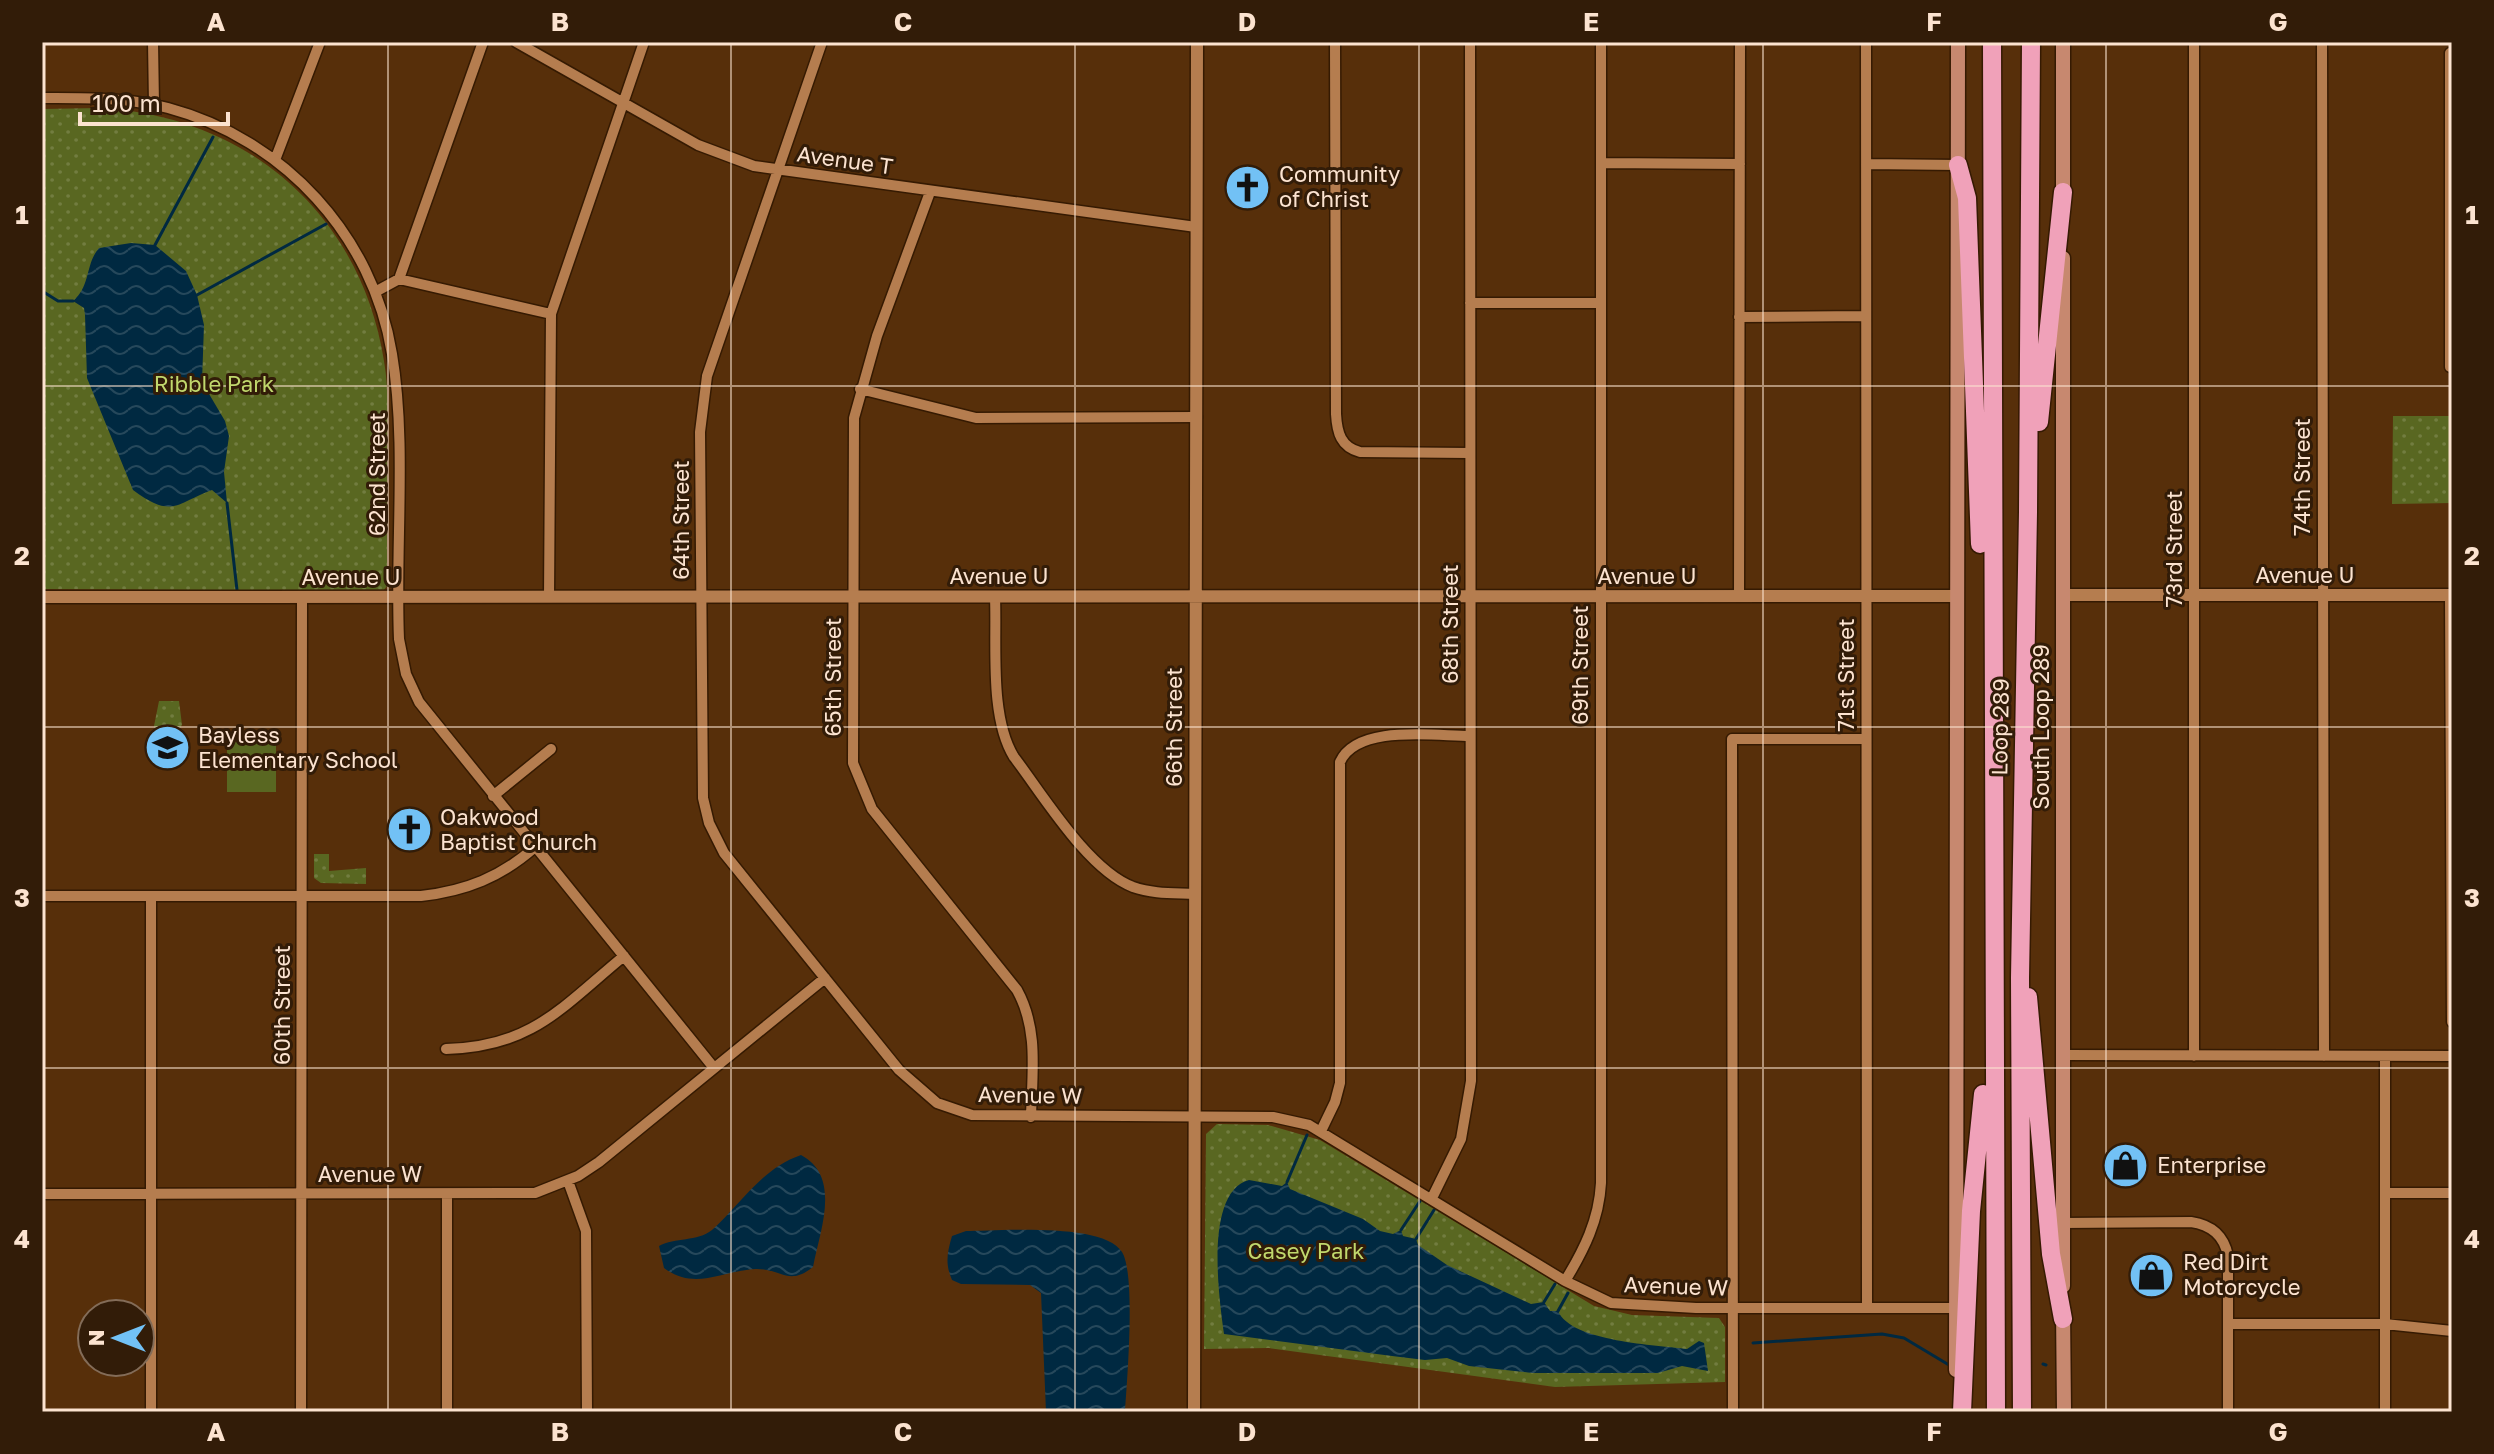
<svg xmlns="http://www.w3.org/2000/svg" width="2494" height="1454" viewBox="0 0 2494 1454" font-family="'Golos Text',sans-serif">
  <style>
    .grass { fill: url(#grass-dots) }
    .garden { fill: #596721 }
    .water { fill: url(#water-waves) }
    .lines { fill: none; stroke-linecap: round; stroke-linejoin: round }
    .stream { stroke: #002941; stroke-width: 3 }
    .minor-casing { stroke: #351a02; stroke-width: 13 }
    .tertiary-casing { stroke: #351a02; stroke-width: 15 }
    .secondary-casing { stroke: #351a02; stroke-width: 17 }
    .motorway-casing { stroke: #351a02; stroke-width: 21 }
    .minor { stroke: #b57d4f; stroke-width: 10 }
    .tertiary { stroke: #b57d4f; stroke-width: 12 }
    .secondary { stroke: #c7886f; stroke-width: 14 }
    .motorway { stroke: #f0a1b9; stroke-width: 18 }
    .grid { fill: none; stroke: #fce3d0; stroke-width: 2; stroke-opacity: 0.55 }
    .labels { text-anchor: middle; stroke-width: 6; stroke-linejoin: round; paint-order: stroke }
    .street-label { font-size: 22px; fill: #fce3d0; stroke: #321c08 }
    .poi-label { font-size: 22px; fill: #fce3d0; stroke: #321c08; text-anchor: start }
    .park-label { font-size: 22px; fill: #c1d86d; stroke: #321c08 }
    .neatline { fill: none; stroke: #fce3d0; stroke-width: 3 }
    .grid-label { font-size: 26px; text-anchor: middle; font-weight: bold; fill: #fce3d0 }
  </style>
  <defs>
    <pattern id="grass-dots" width="8" height="8" patternUnits="userSpaceOnUse" patternTransform="scale(2)"><rect width="8" height="8" fill="#596721"/><path d="M2 2h.1M6 6h.1" fill="none" stroke="#727d40" stroke-width="1.8" stroke-linecap="round"/></pattern>
    <pattern id="water-waves" width="16" height="10" patternUnits="userSpaceOnUse" patternTransform="scale(2)"><rect width="16" height="10" fill="#002941"/><path d="M0 5q4-4 8 0t8 0" fill="none" stroke="#26485b"/></pattern>
  </defs>
  <rect width="100%" height="100%" fill="#572f0a"/>
  <path class="grass" d="M100 108C247 116 361 214 384 361 389 388 387 418 387 446 387 492 387 539 387 586L383 591 42 589V109Z
    M2393 416H2452V503L2392 504Z
    M159 701H179L182 725 175 735H157L154 726Z
    M314 854H329V871L366 868V884L321 883 314 878Z
    M1217 1124 1268 1125 1320 1140 1594 1306 1632 1315 1719 1318 1725 1327V1382L1555 1387 1269 1348 1204 1349 1206 1134Z"/>
  <path class="garden" d="M227 742H276V792H227Z"/>
  <path class="water" d="M131 243 155 245 186 271 197 295 204 325 202 382 225 421 229 436 224 472 227 503 212 490C175 504 172 519 133 490L87 378 85 315 84 308 73 301C91 286 85 264 99 248Z
    M801 1155C842 1177 820 1230 813 1267 788 1287 781 1268 755 1269 721 1271 695 1291 664 1268L659 1246C675 1237 697 1242 712 1230 742 1203 761 1169 801 1155Z
    M1249 1180 1282 1186 1287 1182 1290 1189 1363 1219 1380 1231 1393 1234 1401 1230 1403 1236 1416 1239 1418 1245 1447 1265 1531 1304 1544 1302 1550 1311H1558C1571 1342 1658 1345 1687 1349L1699 1341 1704 1343 1708 1371 1682 1366 1658 1373H1532L1469 1366 1447 1358 1425 1360 1392 1356 1224 1334C1219 1298 1204 1192 1249 1180Z
    M966 1231C998 1231 1104 1222 1122 1252 1136 1274 1127 1381 1125 1412H1046L1041 1293 1030 1285 961 1284 952 1280C945 1264 947 1253 952 1236Z"/>
  <g class="lines">
    <path class="stream" d="M155 245 213 137
      M42 291 58 301H73
      M197 295 326 224
      M227 503 237 590
      M1287 1182 1307 1135
      M1401 1230 1420 1201
      M1416 1239 1434 1210
      M1544 1302 1555 1284
      M1558 1311 1568 1293
      M1753 1343 1882 1334 1904 1338 1949 1365
      M2043 1364 2046 1365"/>
    <defs>
      <path id="minor" d="M153 42 154 105
        M516 42 698 145 754 166 1196 227
        M822 42 707 376 700 432 703 798 709 823 724 853 899 1070 937 1103 972 1115 1273 1117 1309 1125 1565 1281 1611 1303 1696 1308H1956
        M1335 42 1336 414C1337 433 1341 447 1360 452L1469 453
        M1866 42 1867 1307
        M2322 42 2324 1056
        M2450 53V367
        M42 98C84 98 127 97 168 108 284 139 373 236 392 354 407 444 395 547 399 639L406 674 419 702 714 1068
        M275 160 320 42
        M1601 163 1740 164
        M1866 164 1958 165
        M930 192 877 336 854 418 853 763 872 809 1017 990C1039 1030 1032 1073 1031 1117
        M399 279 551 314
        M375 292 399 279 483 42
        M1470 303H1601
        M1739 317 1866 316
        M860 389 976 418 1197 417
        M2450 595 2452 1022
        M1739 596 1740 42
        M549 597 551 314 644 42
        M995 597C997 643 989 717 1014 757 1043 795 1088 870 1133 887 1153 894 1173 893 1194 894
        M493 796 551 749
        M42 896H421C466 891 501 877 535 847
        M151 896V1412
        M446 1049C532 1047 562 1007 624 956
        M2063 1055 2452 1056
        M2194 1056V42
        M2385 1057V1412
        M1321 1131 1335 1102 1340 1083V762C1357 724 1434 736 1470 736
        M568 1181 586 1231 587 1412
        M2385 1193H2452
        M42 1194 535 1193 578 1176 599 1162 825 978
        M1432 1198 1461 1139 1471 1081 1470 42
        M2063 1223 2191 1222C2211 1225 2224 1235 2228 1256V1412
        M1565 1281C1584 1250 1599 1220 1601 1183V42
        M2228 1324H2385L2452 1331
        M301 1412 302 597
        M447 1412V1194
        M1733 1412 1732 739H1866"/>
      <path id="tertiary" d="M2063 595H2452
        M42 597 1957 596
        M1194 1412 1197 42"/>
      <path id="secondary" d="M2063 202V42
        M2063 1286V258
        M2063 1310 2064 1412
        M1956 1370 1958 42"/>
      <path id="motorway" d="M1992 42 1996 1412
        M1958 165 1967 198 1980 544
        M2039 422 2063 192
        M2028 997 2051 1254 2063 1319
        M1962 1412 1971 1211 1983 1094
        M2022 1412 2020 978 2028 512 2031 42"/>
    </defs>
    <use href="#minor" class="minor-casing"/>
    <use href="#tertiary" class="tertiary-casing"/>
    <use href="#secondary" class="secondary-casing"/>
    <use href="#motorway" class="motorway-casing"/>
    <use href="#minor" class="minor"/>
    <use href="#tertiary" class="tertiary"/>
    <use href="#secondary" class="secondary"/>
    <use href="#motorway" class="motorway"/>
  </g>
  <path class="grid" d="M388 42V1412M731 42V1412M1075 42V1412M1419 42V1412M1763 42V1412M2106 42V1412M42 386H2452M42 727H2452M42 1068H2452"/>
  <defs>
    <symbol id="church-disc" viewBox="-11 -11 22 22"><circle r="9.5" fill="#72c1f5" stroke="#321c08"/><path d="M-1.2-6h2.4v3.5h3.3v2.4h-3.3V6h-2.4V-.1h-3.3v-2.4h3.3Z" fill="#111"/></symbol>
    <symbol id="school-disc" viewBox="-11 -11 22 22"><circle r="9.5" fill="#72c1f5" stroke="#321c08"/><path d="M0-5L7-2L0 1L-7-2ZM-4 1L0 2.5L4 1V4Q0 6-4 4Z" fill="#111"/></symbol>
    <symbol id="shop-disc" viewBox="-11 -11 22 22"><circle r="9.5" fill="#72c1f5" stroke="#321c08"/><path d="M-5-2.5h2.3a2.7 3.5 0 0 1 5.4 0H5L5.5 6h-11ZM-1.5-2.5h3a1.5 2.3 0 0 0-3 0Z" fill="#111"/></symbol>
  </defs>
  <g fill-rule="evenodd">
    <use href="#church-disc" x="1222" y="162" width="51" height="51"/>
    <use href="#school-disc" x="142" y="722" width="51" height="51"/>
    <use href="#church-disc" x="384" y="804" width="51" height="51"/>
    <use href="#shop-disc" x="2100" y="1140" width="51" height="51"/>
    <use href="#shop-disc" x="2126" y="1250" width="51" height="51"/>
  </g>
  <g class="labels">
    <g class="street-label">
      <text transform="translate(845 160) rotate(8)" y="8">Avenue T</text>
      <text transform="translate(377 474) rotate(-90)" y="8">62nd Street</text>
      <text transform="translate(2302 477) rotate(-90)" y="8">74th Street</text>
      <text transform="translate(681 520) rotate(-90)" y="8">64th Street</text>
      <text transform="translate(2174 549) rotate(-90)" y="8">73rd Street</text>
      <text x="2305" y="583">Avenue U</text>
      <text x="999" y="584">Avenue U</text>
      <text x="1647" y="584">Avenue U</text>
      <text x="351" y="585">Avenue U</text>
      <text transform="translate(1450 624) rotate(-90)" y="8">68th Street</text>
      <text transform="translate(1580 665) rotate(-90)" y="8">69th Street</text>
      <text transform="translate(1846 675) rotate(-90)" y="8">71st Street</text>
      <text transform="translate(833 677) rotate(-90)" y="8">65th Street</text>
      <text transform="translate(1174 727) rotate(-90)" y="8">66th Street</text>
      <text transform="translate(2000 727) rotate(-89)" y="8">Loop 289</text>
      <text transform="translate(2041 727) rotate(-90)" y="8">South Loop 289</text>
      <text transform="translate(282 1005) rotate(-90)" y="8">60th Street</text>
      <text transform="translate(1030 1095) rotate(1)" y="8">Avenue W</text>
      <text x="370" y="1182">Avenue W</text>
      <text transform="translate(1676 1286) rotate(2)" y="8">Avenue W</text>
    </g>
    <g class="poi-label">
      <text x="1279" y="182">Community<tspan x="1279" dy="25">of Christ</tspan></text>
      <text x="198" y="743">Bayless<tspan x="198" dy="25">Elementary School</tspan></text>
      <text x="440" y="825">Oakwood<tspan x="440" dy="25">Baptist Church</tspan></text>
      <text x="2157" y="1173">Enterprise</text>
      <text x="2183" y="1270">Red Dirt<tspan x="2183" dy="25">Motorcycle</tspan></text>
    </g>
    <g class="park-label">
      <text x="214" y="392">Ribble Park</text>
      <text x="1306" y="1259">Casey Park</text>
    </g>
  </g>
  <rect width="2494" height="1454" fill="none" stroke="#321c08" stroke-width="88"/>
  <g transform="translate(116 1338) rotate(270)"><circle r="38" fill="#321c08" stroke="#836c58" stroke-width="2"/>
  <path d="M0-6L14 30L0 20L-14 30Z" fill="#72c1f5"/>
  <text y="-12" font-size="22" font-weight="bold" text-anchor="middle" fill="#fce3d0">N</text>
  </g>
  <path d="M80 112v12h148v-12" fill="none" stroke="#fce3d0" stroke-width="4"/>
  <text x="92" y="112" font-size="24" fill="#fce3d0" stroke="#321c08" stroke-width="6" paint-order="stroke">100 m</text>
  <rect x="44" y="44" width="2406" height="1366" class="neatline"/>
  <g class="grid-label">
    <text x="216" y="31">A</text>
    <text x="560" y="31">B</text>
    <text x="903" y="31">C</text>
    <text x="1247" y="31">D</text>
    <text x="1591" y="31">E</text>
    <text x="1934" y="31">F</text>
    <text x="2278" y="31">G</text>
    <text x="22" y="224">1</text>
    <text x="2472" y="224">1</text>
    <text x="22" y="565">2</text>
    <text x="2472" y="565">2</text>
    <text x="22" y="907">3</text>
    <text x="2472" y="907">3</text>
    <text x="22" y="1248">4</text>
    <text x="2472" y="1248">4</text>
    <text x="216" y="1441">A</text>
    <text x="560" y="1441">B</text>
    <text x="903" y="1441">C</text>
    <text x="1247" y="1441">D</text>
    <text x="1591" y="1441">E</text>
    <text x="1934" y="1441">F</text>
    <text x="2278" y="1441">G</text>
  </g>
</svg>
